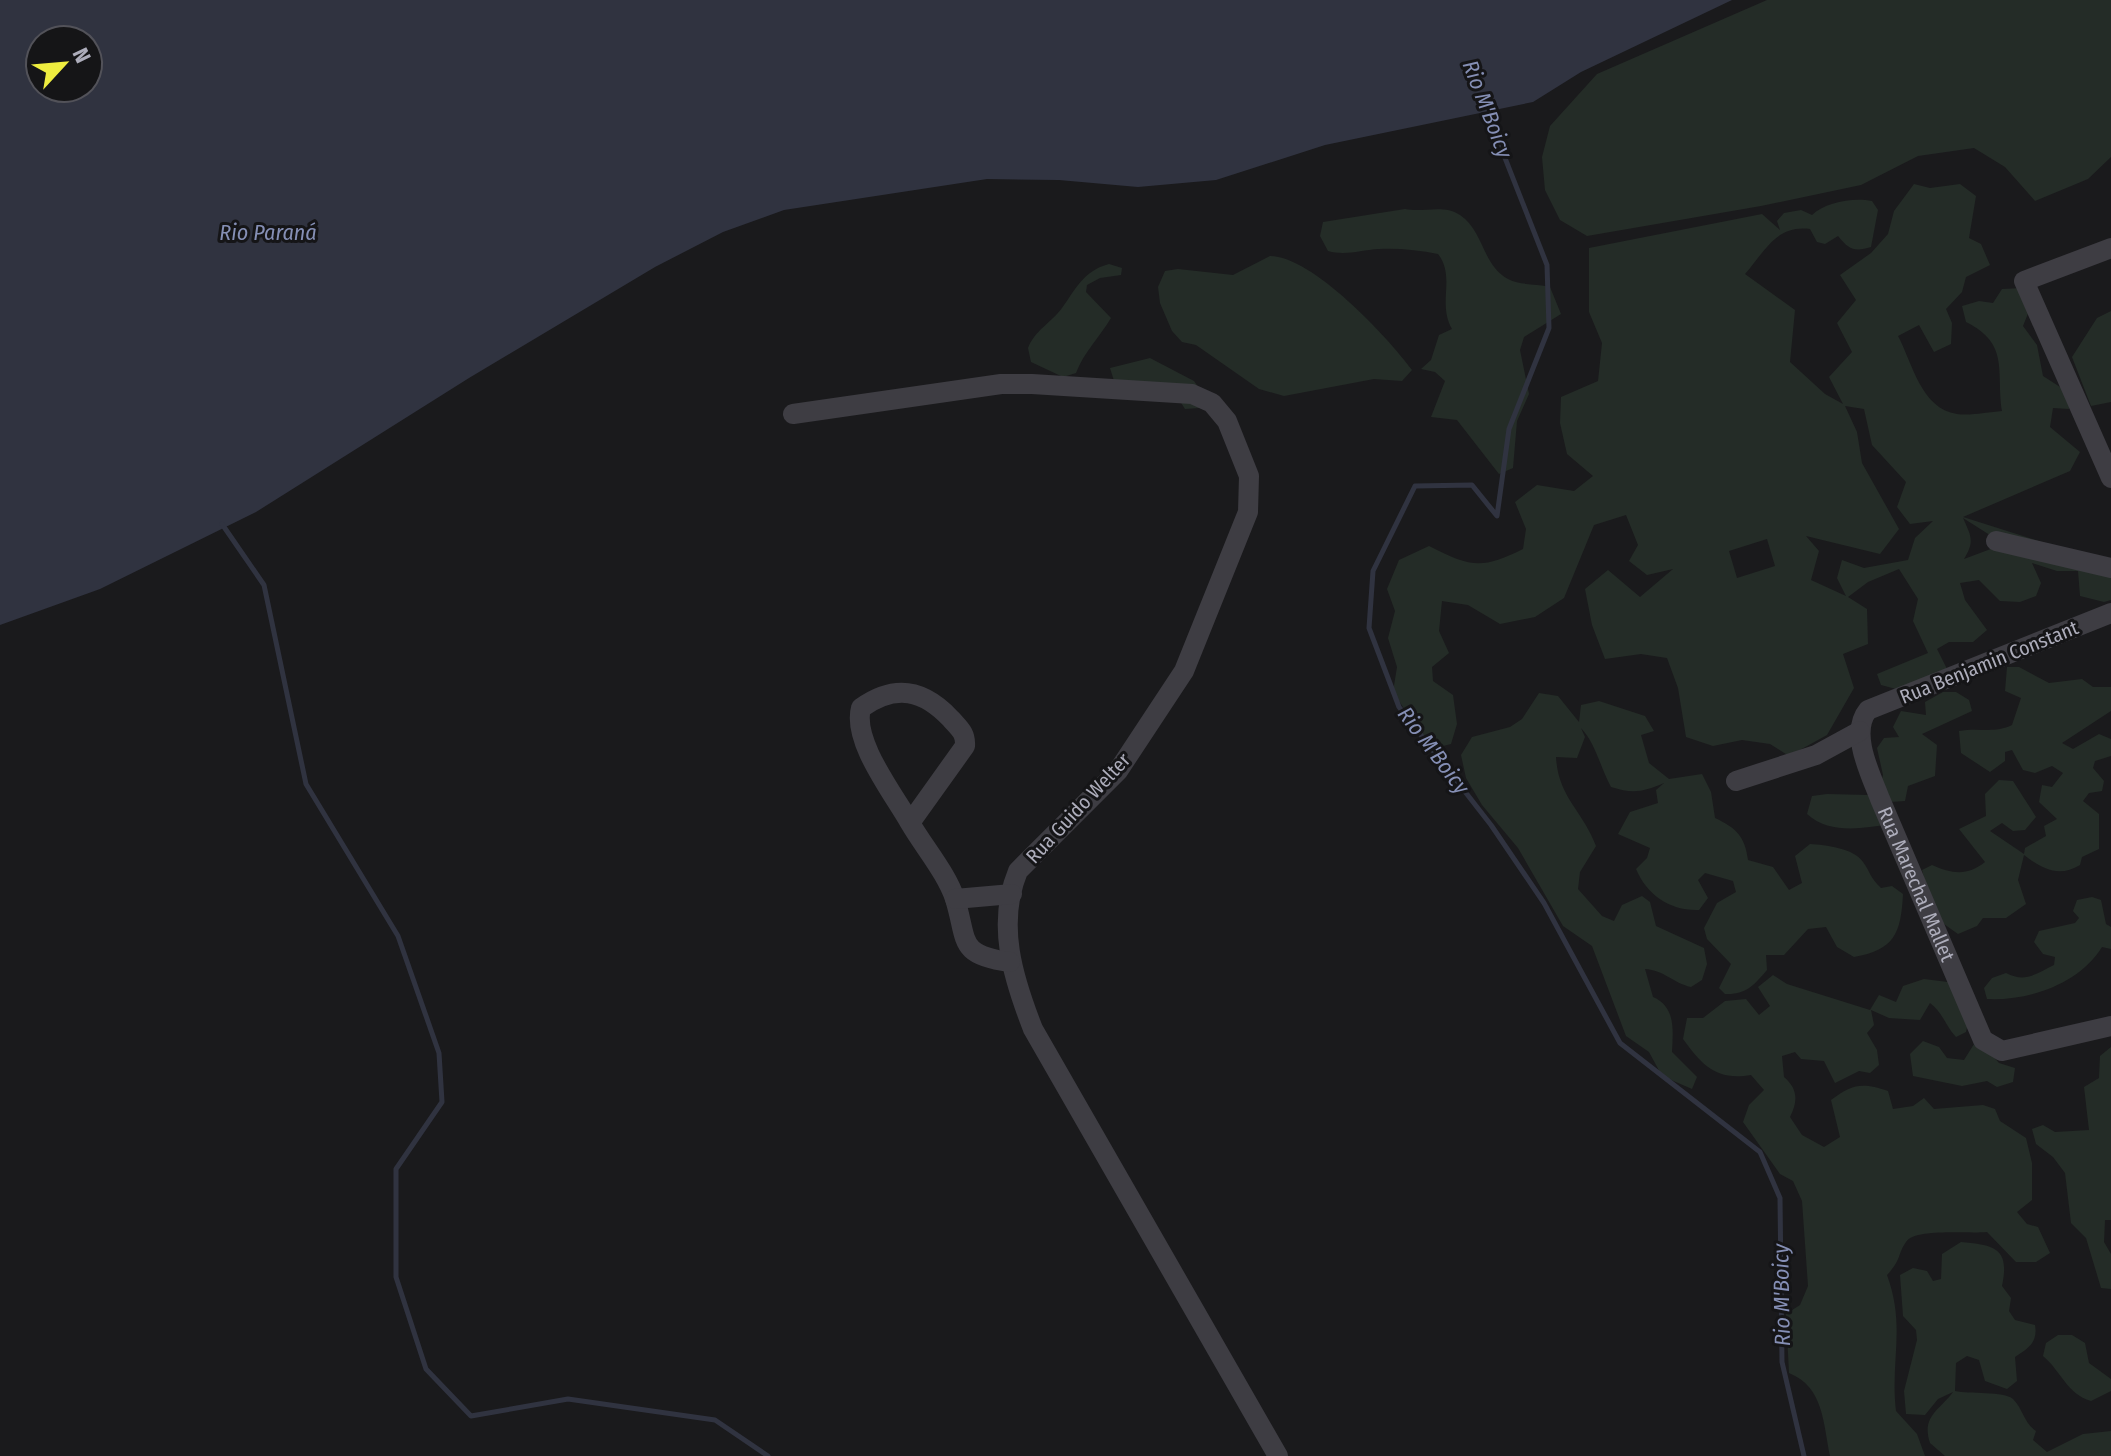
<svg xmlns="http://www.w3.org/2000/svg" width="2111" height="1456" viewBox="0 0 2111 1456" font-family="'Fira Sans Condensed',sans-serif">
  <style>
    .green { fill: #242c27; fill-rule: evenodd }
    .water { fill: #303340; fill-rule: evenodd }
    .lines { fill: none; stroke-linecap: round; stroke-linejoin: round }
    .stream { stroke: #303340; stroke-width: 5 }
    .street { stroke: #3e3d43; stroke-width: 20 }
    .labels { text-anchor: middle; stroke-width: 6; stroke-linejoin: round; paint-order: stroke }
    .street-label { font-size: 20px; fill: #adadbb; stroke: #151517 }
    .water-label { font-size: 22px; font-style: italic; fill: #858fb5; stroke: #151517 }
  </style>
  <rect width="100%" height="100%" fill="#1a1a1c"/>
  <path class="green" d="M1767 0H2111V157L2088 179 2035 201 2005 167 1974 148 1918 156 1861 185 1761 206 1587 236 1560 220 1545 190 1542 157 1550 126 1597 74Z
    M1914 184 1930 188 1960 184 1976 196 1969 238 1981 244 1990 265 1966 277 1962 292 1946 309 1952 323 1951 344 1934 352 1919 325 1898 336C1912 362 1921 409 1957 414 1970 416 1988 412 2002 411 1996 371 2010 344 1966 322L1962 306 1979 301 1993 303 2002 289 2023 288 2031 306 2023 326 2037 345 2043 376 2071 394 2069 409 2053 408 2050 427 2080 452 2070 471 1963 517 2111 564V600L2104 602 2080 596 2078 571H2057L2032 563 2041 583 2036 596 2020 602 2000 601 1979 580 1960 583 1965 600 1987 630 1973 642H1949L1937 649 1947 669 1896 689 1881 685 1877 674 1928 653 1913 621 1918 599 1899 569 1868 582 1848 597 1867 609 1868 644 1843 654 1854 688 1827 735 1789 756 1770 744 1742 740 1713 746 1686 737 1678 688 1667 658 1641 654 1605 659 1592 625 1585 589 1608 570 1640 597 1673 569 1647 575 1629 561 1638 545 1626 515 1594 525 1564 598 1535 617 1500 624 1468 605 1442 601 1439 631 1449 653 1432 667 1433 681 1453 695 1457 724 1451 744 1431 749 1393 692 1397 667 1388 638 1395 611 1387 589 1399 560 1429 546C1471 567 1481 570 1523 549L1526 529 1515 502 1537 485 1574 491 1593 476 1567 454 1560 423 1561 397 1598 381 1602 343 1589 312V248L1762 214 1780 230 1777 221 1784 213 1801 210 1812 215C1825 202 1854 197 1872 201L1878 210 1871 247C1855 252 1849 250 1838 236L1825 244 1817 242 1810 229C1776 225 1766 250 1745 274L1795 310 1790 362 1825 394 1843 404 1829 377 1852 352 1837 323 1856 300 1840 275 1871 253 1888 234 1894 211ZM1845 406 1864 409 1872 445 1906 482 1897 507 1910 524 1933 521 1915 538 1908 560 1864 568 1842 560 1837 578 1846 596 1811 580 1819 551 1806 536 1880 554 1899 529 1862 463 1857 432ZM1963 518 2004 544 1964 559C1975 541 1971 536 1963 518ZM1767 539 1775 566 1737 578 1729 551Z
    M1405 209C1423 213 1443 204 1460 215 1484 231 1482 265 1508 279 1521 286 1536 283 1550 287L1561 314 1524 337 1520 350 1529 394 1517 421 1513 468 1499 474 1457 420 1431 417 1445 381 1435 372 1421 369 1431 360 1439 335 1452 329C1437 303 1456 277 1438 254 1419 250 1398 248 1379 249 1360 250 1346 256 1328 251L1320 236 1323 222Z
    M1270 256C1312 256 1388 337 1412 370L1402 381 1374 379 1284 396 1259 389 1196 345 1182 342 1172 331 1160 303 1158 287 1165 271 1178 269 1233 275Z
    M1109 264 1122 268 1121 275 1100 278 1087 285 1086 292 1111 318C1099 338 1084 352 1076 373L1063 377 1031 362 1028 348C1035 330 1051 323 1062 308 1076 289 1083 271 1109 264Z
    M2111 311V402L2091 406 2072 357 2097 318Z
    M1150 358 1194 381 1203 394 1199 408 1185 409 1174 392 1115 384 1110 368Z
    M2007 667H2019L2049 683 2082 679 2093 687H2111V711L2062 743 2073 749 2099 734 2111 739V756L2095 761 2093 768 2104 781 2102 791 2089 793 2083 801 2099 814V849L2082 857 2080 865C2059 878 2042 869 2024 855L2018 880 2026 904 2006 918H1983L1977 926 1958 934 1934 917 1922 870 1932 865C1952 874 1968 876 1985 862L1959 829 1986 816 1985 794 1999 780 2013 781 2036 817 2025 830 2013 831 2002 823 1990 831 2024 854 2025 848 2046 836 2044 826 2057 819 2039 802 2042 785 2052 787 2063 773 2052 766 2035 773 2023 770 2012 750 2005 752V761L1990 772 1961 753 1959 731C1979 727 1994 734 2012 725L2021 698 2005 691Z
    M1943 692H1956L1969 700 1972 711 1922 734 1937 745 1935 776 1908 786 1905 801 1890 802 1879 790 1883 775 1877 748 1884 738 1899 737 1893 727 1901 711 1926 715 1925 702Z
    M1539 693 1558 696 1579 722 1581 705 1599 701 1645 716 1654 731 1641 735 1649 763 1669 779 1702 774 1711 792 1715 818C1736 828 1745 836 1748 860L1773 867 1789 890 1802 883 1795 856 1810 844C1825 845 1854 848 1863 862 1871 873 1869 876 1881 888L1892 886 1903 894C1901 934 1894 950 1854 957L1837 947 1826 927 1808 929 1784 955H1766L1767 970C1754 985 1746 995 1725 994L1719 988 1731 964 1707 939 1704 928 1717 903 1736 892 1733 881 1705 873 1698 880 1708 898 1699 910C1670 911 1647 895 1636 869L1647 858 1650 848 1618 834 1630 812 1658 803 1656 790 1664 783C1643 792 1633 794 1611 787 1600 767 1596 744 1581 728L1585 737 1577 758 1556 757C1558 797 1583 811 1596 846L1580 872 1578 889 1602 916 1614 921 1622 905 1642 896 1650 902 1656 926 1704 948 1707 964 1702 980 1691 987C1673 983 1664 970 1645 969L1653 997C1676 1007 1673 1030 1672 1052L1697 1077 1692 1089 1662 1076 1649 1052 1626 1036 1592 946 1563 926 1518 848 1482 805 1466 778 1461 755 1472 737 1510 727 1522 719Z
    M1827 794 1868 795 1889 824C1861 829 1829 834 1807 814L1812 796Z
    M2092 897 2101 900 2106 924 2111 927V949L2102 947C2079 984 2029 1001 1987 999L1984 988 1992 978 2006 973C2025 983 2036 974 2054 965L2055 957 2043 954 2034 942 2039 931 2075 923 2079 918 2073 911 2077 900Z
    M1773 975 1787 984 1870 1010 1879 995 1896 1002 1903 986 1924 979 1948 982 1969 1018 1966 1032 1956 1037C1945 1025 1943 1013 1930 1003L1920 1020 1889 1018 1871 1010 1874 1025 1867 1033 1877 1050 1879 1065 1870 1073 1859 1071 1835 1083 1824 1061 1801 1059 1795 1052 1782 1056 1784 1077C1798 1089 1798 1101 1790 1117L1802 1135 1824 1147 1840 1137 1831 1100C1852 1084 1862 1082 1888 1091L1893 1109 1913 1106 1924 1098 1934 1109 1983 1105 1995 1109 2000 1121 2026 1138 2032 1163V1200L2017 1212 2027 1224 2038 1227 2050 1253 2036 1262H2016L1987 1232C1968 1234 1915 1228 1906 1242 1897 1255 1902 1259 1887 1275 1906 1327 1890 1360 1896 1411L1917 1434 1925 1456H1830C1823 1423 1824 1387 1789 1373L1786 1314 1800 1305 1808 1286 1802 1201 1793 1181 1780 1174 1743 1122 1749 1105 1764 1090 1751 1075C1716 1081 1702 1065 1683 1039L1687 1018H1703L1725 1001 1746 999 1759 1015 1770 1006 1758 987Z
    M1923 1041 1939 1047 1947 1058 1964 1060 1974 1044 1984 1046 1999 1063 2015 1068 2013 1082 1997 1087 1987 1081 1962 1086 1913 1076 1910 1054Z
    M2111 1047V1220H2105L2104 1242 2111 1254V1289L2101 1288 2086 1238 2071 1223 2065 1173 2053 1157 2036 1144 2032 1129 2043 1125 2055 1132 2089 1130 2084 1087 2099 1078 2100 1056Z
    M1961 1242C1995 1245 2010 1248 2002 1286L2011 1298 2009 1311 2015 1320 2035 1325C2038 1342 2029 1348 2015 1357L2017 1381 2007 1389 1985 1381 1979 1360 1967 1356 1956 1363 1955 1391C1969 1394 2004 1391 2013 1399 2023 1409 2024 1423 2036 1431L2033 1440 2047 1452 2083 1434 2111 1431V1456H1945L1930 1443C1921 1416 1940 1410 1953 1392L1938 1399 1925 1415 1906 1414 1904 1391 1917 1340 1916 1330 1903 1316 1900 1275 1913 1268 1927 1271 1933 1281 1941 1279 1942 1254Z
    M2058 1335H2072L2085 1343 2089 1363 2111 1379V1391L2091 1401C2067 1394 2061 1371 2043 1356L2046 1343Z"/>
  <path class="water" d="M0 0H1732L1581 72 1533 102 1325 145 1216 180 1138 187 1059 180 987 179 784 210 723 232 655 267 469 378 256 512 100 589 0 625ZM40 40H88V88H40Z"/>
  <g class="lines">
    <path class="stream" d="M1485 107 1547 265 1549 328 1509 429 1497 516 1472 485 1415 486 1373 571 1369 628 1399 707 1491 825 1544 903 1620 1043 1760 1152 1780 1198 1782 1362 1804 1456
      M222 524 264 585 306 784 398 936 439 1053 442 1102 396 1169V1277L426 1369 471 1416 568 1399 715 1420 768 1456"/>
    <g class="street">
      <path d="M2111 248 2024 281 2111 478"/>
      <path d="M793 414 1001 384H1032L1192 394 1212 403 1227 421 1249 476 1248 512 1184 671 1118 771 1018 871C996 924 1013 978 1033 1029L1278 1456"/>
      <path d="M1996 541 2111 568"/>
      <path id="s1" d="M2111 613 1868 710C1849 733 1871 775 1880 799L1983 1040 2002 1051 2111 1026"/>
      <path d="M1736 781 1816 755 1860 731"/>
      <path d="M910 823C893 793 852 741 861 708 896 683 924 690 951 719 959 728 966 733 965 746L910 823C924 847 947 874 955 899 968 941 957 955 1010 962"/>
      <path d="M955 899 1012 894"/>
    </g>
  </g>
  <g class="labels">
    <g class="street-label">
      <text transform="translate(1989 662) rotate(-22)" y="7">Rua Benjamin Constant</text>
      <text transform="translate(1078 808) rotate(-47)" y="7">Rua Guido Welter</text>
      <text dy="7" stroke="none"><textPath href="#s1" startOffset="448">Rua Marechal Mallet</textPath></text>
    </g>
    <g class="water-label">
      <text transform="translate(1488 109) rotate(69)" y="8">Rio M'Boicy</text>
      <text x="268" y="240">Rio Paraná</text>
      <text transform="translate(1434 750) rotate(53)" y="8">Rio M'Boicy</text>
      <text transform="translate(1781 1295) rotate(-91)" y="8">Rio M'Boicy</text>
    </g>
  </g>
  <g transform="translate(64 64) rotate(64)"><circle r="38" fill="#151517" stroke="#525259" stroke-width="2"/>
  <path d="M0-6L14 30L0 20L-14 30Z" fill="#eeed3f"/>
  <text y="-12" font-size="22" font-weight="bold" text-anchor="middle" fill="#adadbb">N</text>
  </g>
</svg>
